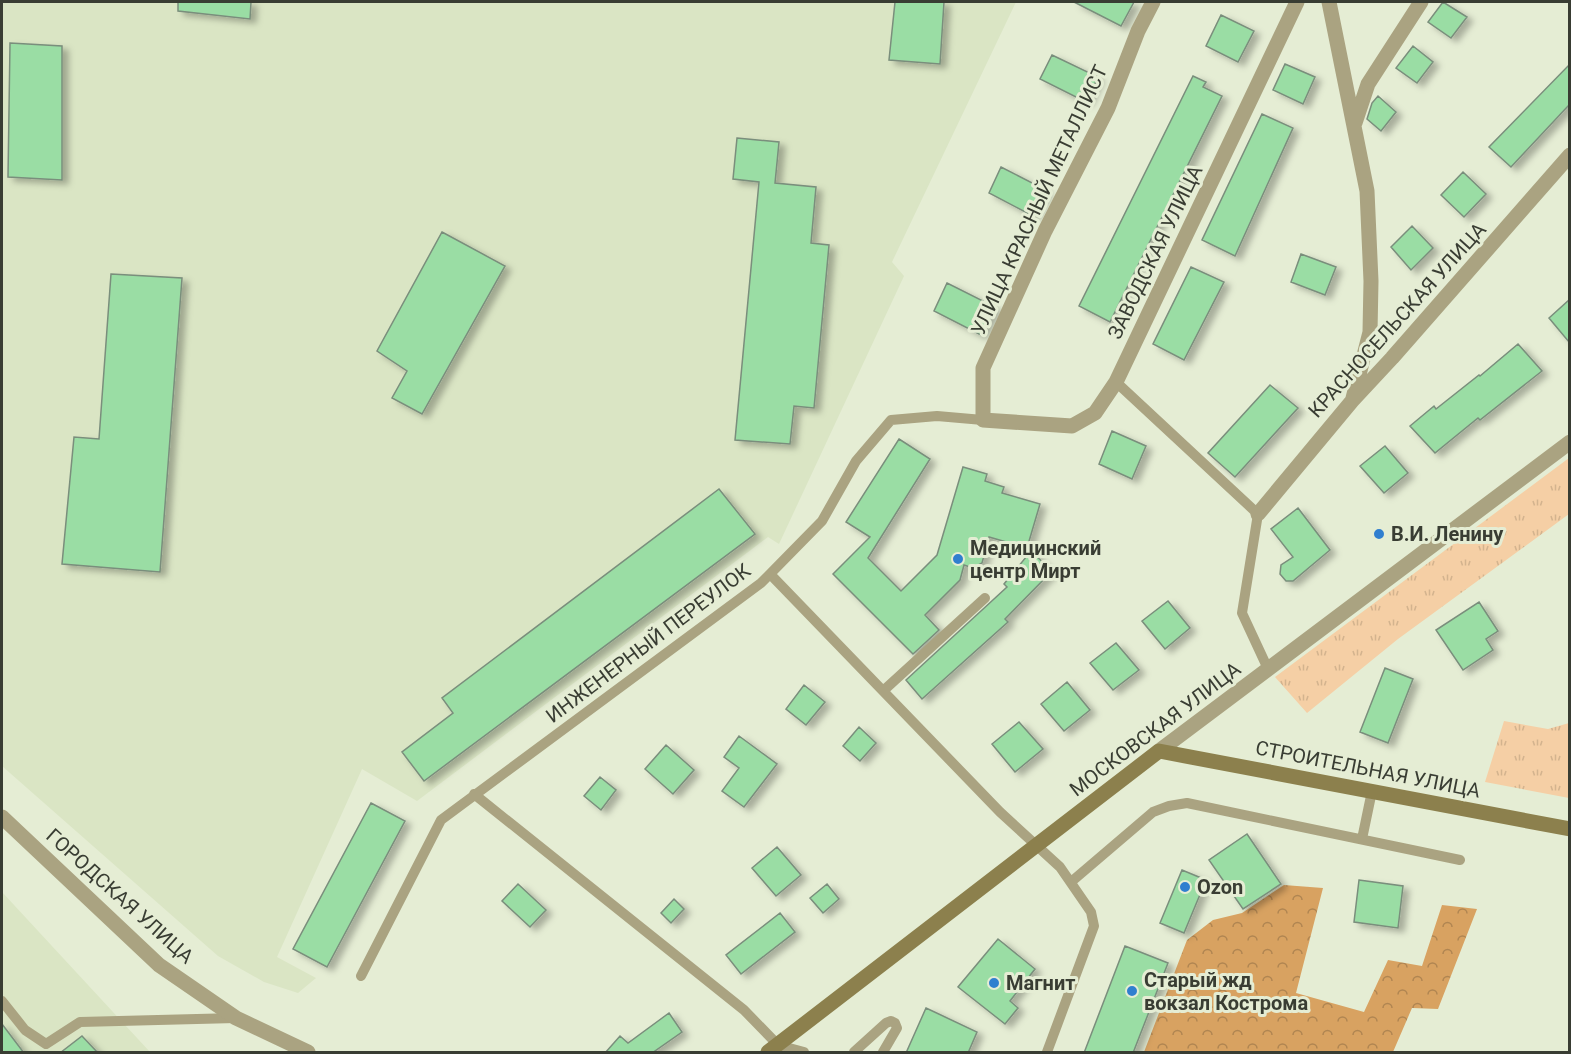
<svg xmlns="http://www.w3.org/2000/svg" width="1571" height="1054" viewBox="0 0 1571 1054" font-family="Roboto,sans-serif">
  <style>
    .built { fill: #dae5c4 }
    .grass { fill: url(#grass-tufts) }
    .forest { fill: url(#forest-crowns) }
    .building { fill: #9adda4; stroke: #7a8e7c; stroke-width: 1.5; filter: url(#shadow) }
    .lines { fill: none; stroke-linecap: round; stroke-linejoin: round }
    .service { stroke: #aaa381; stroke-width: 10 }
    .minor { stroke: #aaa381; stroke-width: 15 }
    .tertiary { stroke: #aaa381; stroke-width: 15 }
    .secondary { stroke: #8c804d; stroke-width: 15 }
    .poi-dot { fill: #307fcf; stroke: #e5edd4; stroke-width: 2 }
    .labels { text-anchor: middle; stroke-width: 6; stroke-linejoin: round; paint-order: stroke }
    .street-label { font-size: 20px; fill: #393d33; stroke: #e5edd4 }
    .poi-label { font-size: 20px; font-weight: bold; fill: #393d33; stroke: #e5edd4; text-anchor: start }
  </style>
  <defs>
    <pattern id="grass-tufts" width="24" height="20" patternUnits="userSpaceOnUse" patternTransform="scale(1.5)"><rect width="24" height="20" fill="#f5cfa5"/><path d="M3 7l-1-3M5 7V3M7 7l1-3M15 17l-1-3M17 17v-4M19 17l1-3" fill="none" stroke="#d3b38e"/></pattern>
    <pattern id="forest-crowns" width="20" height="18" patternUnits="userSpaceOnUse" patternTransform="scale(1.5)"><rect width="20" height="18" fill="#d8a261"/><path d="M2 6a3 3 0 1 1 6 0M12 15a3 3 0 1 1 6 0" fill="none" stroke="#b08551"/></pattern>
    <filter id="shadow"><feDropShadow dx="6" dy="4" stdDeviation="3" flood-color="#0004"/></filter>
  </defs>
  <rect width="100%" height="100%" fill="#e5edd4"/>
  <path class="built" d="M2 2H1016L892 262 904 276 779 544 768 537 417 801 362 769 277 957 316 978 298 993 264 982 218 956 2 766Z
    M2 892 150 1052H2Z"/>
  <path class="grass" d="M1569 458V514L1398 639 1307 713 1275 677Z
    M1504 721 1548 729 1569 723V798L1485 782Z"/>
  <path class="forest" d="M1284 885 1323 888 1296 993 1364 1012 1388 960 1422 966 1442 905 1477 909 1438 1009 1412 1008 1393 1052H1144L1187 940 1213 920 1242 913Z"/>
  <path class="building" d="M178 2H251L250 19 178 11Z
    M895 2H944L940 64 889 60Z
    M1074 2H1134L1121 26Z
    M1443 2 1467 17 1451 38 1428 22Z
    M1221 15 1254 31 1238 62 1206 46Z
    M10 43 62 46V180L8 177Z
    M1413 46 1433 62 1417 83 1396 68Z
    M1052 55 1098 77 1086 102 1040 79Z
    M1285 64 1315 77 1303 104 1273 90Z
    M1569 65V105L1511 167 1489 147Z
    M1193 76 1206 82 1203 87 1222 96 1110 322 1079 306Z
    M1378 96 1396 112 1381 131 1367 119 1372 103Z
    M1262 114 1293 128 1235 256 1202 240Z
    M737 138 779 142 775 183 816 187 811 243 829 245 814 408 794 406 790 444 735 440 759 182 733 179Z
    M1001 167 1046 190 1033 216 989 193Z
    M1463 172 1486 194 1464 217 1441 195Z
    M1412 226 1433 248 1411 270 1391 247Z
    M442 232 505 266 422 414 392 398 407 371 377 351Z
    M1301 254 1336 267 1325 295 1291 282Z
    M1191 267 1224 282 1184 360 1153 344Z
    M111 274 182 278 160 572 62 564 74 437 99 439Z
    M947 283 995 307 981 335 934 311Z
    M1569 300V342L1549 318Z
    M1518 344 1542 371 1480 420 1478 418 1435 453 1410 426 1434 406 1436 409 1479 375 1480 376Z
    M1270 385 1298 408 1235 477 1208 453Z
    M1112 431 1146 446 1132 479 1099 464Z
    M899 439 930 459 868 558 901 591 937 555 963 467 987 474 985 481 1004 487 1002 493 1040 504 1027 548 989 537 982 563 973 568 964 565 960 580 925 615 939 630 913 654 833 574 870 537 846 522Z
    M1385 446 1408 473 1384 493 1360 466Z
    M719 489 755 534 424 781 402 752 453 713 442 698Z
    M1298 508 1330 550 1293 581H1286L1280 574 1281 565 1293 557 1271 529Z
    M1031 551 1052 571 1005 619 1008 622 922 699 906 680 1007 587 1004 584Z
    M1168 601 1190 628 1165 649 1142 621Z
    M1479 602 1498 631 1486 639 1493 650 1463 670 1436 630Z
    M1116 643 1139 670 1113 690 1090 663Z
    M1385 668 1413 679 1388 743 1360 732Z
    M1067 682 1090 710 1064 731 1041 704Z
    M804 685 825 702 806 725 786 709Z
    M1019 722 1043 749 1015 772 992 744Z
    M859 727 876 743 860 761 843 746Z
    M739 736 777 764 744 807 722 791 739 768 724 757Z
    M666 745 694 770 673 794 645 769Z
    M600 777 616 790 601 810 584 796Z
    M371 803 405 821 327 967 293 949Z
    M1247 834 1281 884 1243 909 1209 860Z
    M777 847 801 875 776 896 752 868Z
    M1182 870 1206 880 1184 933 1160 923Z
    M1359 880 1403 886 1398 928 1354 922Z
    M518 884 546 910 530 927 502 901Z
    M827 884 839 899 823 913 810 898Z
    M674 899 684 909 671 923 661 913Z
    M780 913 795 932 741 974 726 955Z
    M998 939 1035 969 1010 1001 1018 1008 1005 1024 958 987Z
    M1125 946 1168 963 1133 1053H1084Z
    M926 1008 977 1032 968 1053H906Z
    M669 1013 682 1032 652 1053H605L620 1036 628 1043Z
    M2 1024 24 1053H2Z
    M82 1036 98 1053H60Z"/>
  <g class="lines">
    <path class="service" d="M1116 382 1258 514 1242 613 1268 669
      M770 574 822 521 856 461 891 420 937 416 983 420
      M883 691 985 598
      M474 794 744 1010 778 1045 804 1052
      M1362 839 1372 791
      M1071 882 1153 812 1169 806 1187 803 1460 860
      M361 976 441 820 761 583 770 574 1000 812 1060 867 1091 912 1094 926 1047 1052
      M2 1001 25 1030 46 1044 80 1022 236 1018
      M854 1052 886 1023 891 1021 895 1023 897 1028 883 1052"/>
    <path class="minor" d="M1153 2 1138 31 1108 108 1045 231 983 368V420L1072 426 1095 413 1116 382 1297 2
      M1329 2 1367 191 1371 281 1370 332 1353 398
      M1355 123 1368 84 1421 2
      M1258 514 1352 401 1392 358 1570 155"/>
    <path class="tertiary" d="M1159 751 1570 442
      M2 817 159 965 236 1018 308 1052"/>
    <path class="secondary" d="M768 1052 1159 751 1570 829"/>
  </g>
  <g class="poi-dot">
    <circle cx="1379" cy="534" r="6"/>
    <circle cx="958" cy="559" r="6"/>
    <circle cx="1185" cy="887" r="6"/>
    <circle cx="994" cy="983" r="6"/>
    <circle cx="1132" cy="991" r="6"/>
  </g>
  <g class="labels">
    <g class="street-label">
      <text transform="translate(1039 200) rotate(-65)" y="7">УЛИЦА КРАСНЫЙ МЕТАЛЛИСТ</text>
      <text transform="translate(1155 252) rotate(-64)" y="7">ЗАВОДСКАЯ УЛИЦА</text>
      <text transform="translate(1397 320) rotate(-48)" y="7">КРАСНОСЕЛЬСКАЯ УЛИЦА</text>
      <text transform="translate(648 643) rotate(-37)" y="7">ИНЖЕНЕРНЫЙ ПЕРЕУЛОК</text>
      <text transform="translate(1155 729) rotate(-37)" y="7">МОСКОВСКАЯ УЛИЦА</text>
      <text transform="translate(1368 769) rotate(11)" y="7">СТРОИТЕЛЬНАЯ УЛИЦА</text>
      <text transform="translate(120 896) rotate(42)" y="7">ГОРОДСКАЯ УЛИЦА</text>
    </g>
    <g class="poi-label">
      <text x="1391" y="541">В.И. Ленину</text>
      <text x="970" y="555">Медицинский<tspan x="970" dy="23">центр Мирт</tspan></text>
      <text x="1197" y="894">Ozon</text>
      <text x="1144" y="987">Старый жд<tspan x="1144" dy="23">вокзал Кострома</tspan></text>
      <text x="1006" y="990">Магнит</text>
    </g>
  </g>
  <rect width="1571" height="1054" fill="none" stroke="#393d33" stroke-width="6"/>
</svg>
